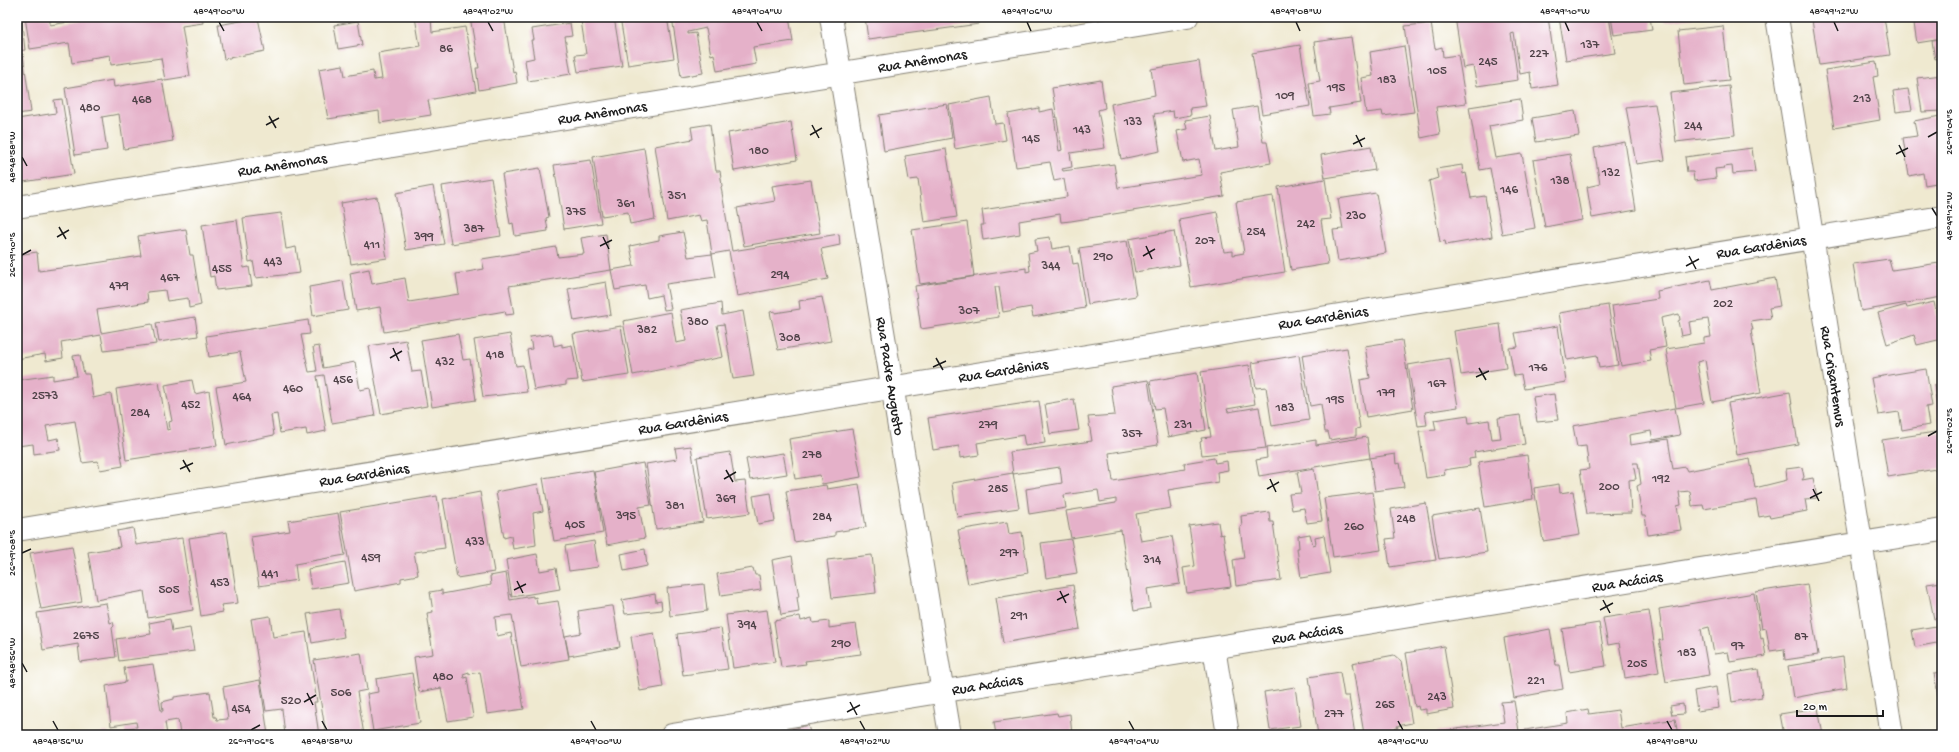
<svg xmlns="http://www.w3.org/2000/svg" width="1959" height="752" viewBox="0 0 1959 752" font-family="'Gochi Hand',sans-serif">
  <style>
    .building { fill: #e5b1c9 }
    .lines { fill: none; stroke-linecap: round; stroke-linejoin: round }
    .minor-casing { stroke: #868276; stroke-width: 24 }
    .minor { stroke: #fff; stroke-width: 22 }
    .ticks { fill: none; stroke: #1c1c1c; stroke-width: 1.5 }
    .labels { text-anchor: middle; stroke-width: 4; stroke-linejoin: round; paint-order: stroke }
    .number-label { font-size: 13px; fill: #4e4147 }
    .street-label { font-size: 15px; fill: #1c1c1c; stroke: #fff }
    .neatline { fill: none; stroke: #1c1c1c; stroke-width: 1.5 }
    .ticks-label { font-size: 10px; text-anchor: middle; fill: #1c1c1c }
  </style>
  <rect width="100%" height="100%" fill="#fff"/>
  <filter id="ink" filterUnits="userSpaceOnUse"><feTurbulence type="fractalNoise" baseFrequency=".025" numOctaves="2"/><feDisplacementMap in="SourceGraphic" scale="8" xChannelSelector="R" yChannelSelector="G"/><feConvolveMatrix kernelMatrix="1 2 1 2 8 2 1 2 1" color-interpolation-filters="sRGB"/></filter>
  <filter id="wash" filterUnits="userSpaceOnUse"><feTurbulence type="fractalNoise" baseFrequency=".012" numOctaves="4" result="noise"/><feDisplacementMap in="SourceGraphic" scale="16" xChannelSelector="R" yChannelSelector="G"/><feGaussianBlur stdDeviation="0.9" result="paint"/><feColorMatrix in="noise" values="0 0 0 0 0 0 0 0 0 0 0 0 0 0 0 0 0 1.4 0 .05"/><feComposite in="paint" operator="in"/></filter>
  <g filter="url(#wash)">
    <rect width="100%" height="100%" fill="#efe9d0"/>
    <g id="blocks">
      <path class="building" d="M17 17H21L25 50 17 51Z
        M25 17H50V25L101 17H202L203 23 182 26 190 76 165 80 161 58 111 65 110 55 91 58V60L72 63 69 43 30 49Z
        M311 17H324L325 18 311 20Z
        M415 17H431L432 32 465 27 476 91 428 100 431 115 380 123 379 111 328 119 319 69 343 65 345 76 373 71 374 80 382 79 378 53 420 46Z
        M470 17H504L513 72 515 71 517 83 479 90 476 68H479Z
        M600 17H614L622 66 578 72 575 55 586 54 581 20Z
        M620 17H667L674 58 628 65Z
        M672 17H789L793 41 753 47 756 64 717 71 714 54 711 55 706 28 688 32V34L696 33 703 73 681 77Z
        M865 17H978L979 24 868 39Z
        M1455 17H1548L1558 85 1532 89 1530 72 1520 74 1514 33 1511 34 1518 80 1477 86 1473 66 1463 68Z
        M1559 17H1609L1615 53 1566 60Z
        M1611 17H1650L1652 30 1614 35Z
        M1657 17H1693V18L1665 22V19L1657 20Z
        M1829 17H1884L1890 55 1819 65 1812 20Z
        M1913 17H1942V39L1917 43Z
        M258 18 265 51 224 59 218 25Z
        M358 21 362 45 338 49 334 25Z
        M570 23 572 36 565 37 571 74 528 81 525 60 534 58 531 40H534L532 29Z
        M1431 23 1435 49 1442 47 1443 57 1458 55 1466 103 1436 107 1440 134 1421 138 1405 26Z
        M1723 26 1729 80 1684 85 1678 31Z
        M1351 37 1361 103 1329 108 1330 114 1314 116 1309 83 1320 81 1314 42Z
        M1942 40V57L1935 59 1932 41Z
        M1300 45 1310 106 1262 114 1252 53Z
        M1404 46 1414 112 1383 116 1382 111 1366 113 1361 78 1373 76 1370 52Z
        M23 54 31 112 17 114V55Z
        M1199 61 1206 106 1190 108 1191 115 1174 118 1173 111 1154 114 1160 151 1121 159 1111 104 1155 95 1151 69Z
        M1876 62 1878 76 1873 77 1880 120 1834 128 1825 70Z
        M1942 75V111L1922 112 1917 78Z
        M162 79 173 141 124 149 119 114 102 117 107 150 75 155 65 88 113 80 114 87Z
        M1101 80 1105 108 1098 110 1105 148 1070 153 1072 167 1062 169 1063 171 1114 164 1118 188 1202 175 1199 159 1183 162 1177 131 1187 129 1185 120 1210 116 1216 151 1239 147 1233 110 1257 106 1263 142H1267L1271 163 1220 172 1224 196 1071 221 1061 222 1060 214 1019 221 1020 234 983 240 981 225H984L982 210 1067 197 1064 179 1054 181 1050 162 1016 167 1008 114 1039 108V112L1053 109 1059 151 1062 150 1052 88Z
        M1729 86 1735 135 1676 142 1670 93Z
        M1908 89 1912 110 1896 112 1893 91Z
        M991 97 995 124 1003 123 1006 140 955 149 949 105Z
        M62 99 74 174 17 183V119L56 113 54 100Z
        M1520 99 1523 120 1489 126 1495 158 1522 154 1535 228 1502 234 1490 168 1480 170 1469 107Z
        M947 104 952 138 884 151 879 115Z
        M1655 104 1665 160 1636 164 1626 107Z
        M1575 111 1579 136 1536 142 1532 118Z
        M1939 114H1942V182L1925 185 1923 173 1909 176 1903 138 1917 136 1914 121 1940 116Z
        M791 122 797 160 734 171 728 133Z
        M710 124 716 171H720L722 186 721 187 732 251 839 234 840 245 821 249 828 279 737 296 729 251 712 254 707 220 701 221 699 215 667 221 655 146 693 139 691 127Z
        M1625 142 1636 210 1592 218 1587 187 1600 184 1594 148Z
        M1371 146 1375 170 1325 178 1321 155Z
        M644 148 655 219 630 224 628 212 602 216 593 157Z
        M1752 148 1755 172 1733 174 1732 166 1723 167 1724 168 1715 169 1716 178 1694 181 1693 172H1687L1685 157Z
        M946 149 957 217 924 222 918 179 909 180 905 156Z
        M1570 154 1582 220 1545 227 1533 160Z
        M591 160 601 223 564 229 554 165Z
        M1462 165 1463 174 1466 173 1471 198 1485 196 1492 237 1446 245 1445 241 1440 242 1429 181 1438 178 1436 169Z
        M540 168 549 217 546 218 548 231 515 236 513 223 510 224 502 174Z
        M491 178 501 236 451 244 442 186Z
        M1325 179 1331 219 1321 220 1328 264 1291 270 1278 187Z
        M811 180 820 233 744 246 737 208 775 201 772 186Z
        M433 186 444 244 406 250 396 193Z
        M1376 193 1386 253 1338 261 1333 230 1343 229 1338 199Z
        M1273 196 1285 272 1191 287 1179 219 1217 212 1224 252 1233 251V255L1244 253 1236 202Z
        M377 197 387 258 351 264 341 203Z
        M281 213 286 249 296 247 300 273 256 278 253 261 249 262 243 218Z
        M237 220 244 268 249 267 252 286 216 290 214 276 210 277 202 225Z
        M967 222 974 276 920 284 912 230Z
        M186 229 190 255H193L201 305 189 308 188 298 167 301 165 290 147 292 148 302 97 310 101 333 152 324 156 344 104 351 101 335 61 342 63 358 46 361 45 354 17 359V255L37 252 39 271 89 264 141 256 138 236Z
        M1174 231 1180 265 1135 272 1129 239Z
        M683 232 688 257 712 254 716 277 666 284 671 309 664 310 661 295 647 298 645 285 615 290 611 270 634 266 630 246 659 240V236Z
        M606 234 611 270 509 286 514 314 506 315 505 311 384 332 380 307 356 311 350 273 369 269 372 284 405 278 409 302 459 294 456 274 484 269 482 259 556 247 558 257 584 254 581 238Z
        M1050 237 1052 249 1070 246 1073 264 1078 263 1085 308 1033 317 1031 307 1003 312 999 287H995L999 317 921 329 915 286 1026 268V272L1030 271 1028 253 1037 251 1035 239Z
        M1127 241 1136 296 1088 304 1079 248Z
        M1889 259 1892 270 1939 263 1942 297 1861 311 1853 264Z
        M1775 278 1780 306 1769 308 1771 318 1751 321 1753 330H1751L1761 393 1712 402 1705 360 1697 362 1704 403 1676 408 1666 349 1704 343V338L1711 337 1708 319 1689 322 1691 334 1681 336 1678 321 1680 320 1679 314 1661 318 1666 347 1649 350 1651 361 1621 366 1612 306 1658 299 1657 291 1710 280 1712 290Z
        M343 281 348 310 313 316 309 287Z
        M606 282 611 315 574 321 568 289Z
        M822 297 831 341 778 350 770 312 775 311V313L800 309 799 301Z
        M1934 302 1942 339 1917 345 1914 335 1887 344 1878 313 1906 305 1907 308Z
        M721 303 722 315 743 311 754 376 733 379 724 324 717 325 723 357 633 375 623 321 671 312 676 343 686 341 680 310Z
        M1608 305 1618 365 1599 368 1597 355 1567 360 1559 313Z
        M195 317 198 336 159 342 156 323Z
        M308 320 310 334 301 335 309 372 317 371 313 347 319 346 323 368 355 362 360 390 370 388 375 416 332 423 324 375 317 376 326 431 307 435 306 429 280 433 277 414 271 415 274 435 226 445 216 387 246 382 240 352 209 357 206 336Z
        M1500 324 1506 368 1461 375 1454 331Z
        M621 326 629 375 582 382 573 334Z
        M1558 326 1566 382 1524 389 1521 375 1514 376 1509 348 1518 347 1515 333Z
        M458 334 463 360 470 359 476 400 432 407 421 340Z
        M510 334 516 366 523 365 527 392 483 397 474 340Z
        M552 334 554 346 562 344V347L572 345 578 380 566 381V385L534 390 527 350 532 349 530 337Z
        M406 340 412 372 421 371 427 406 381 414 369 346Z
        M1402 340 1413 409 1366 417 1360 380 1370 378 1365 346Z
        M1347 348 1360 428 1356 429V436L1330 440 1328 432H1325L1321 404 1310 406 1302 355Z
        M80 355 84 374H89L93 398 111 394 123 466 100 470 98 461 82 463 75 421 46 426 49 440 58 438 60 450 34 454 33 444 17 446V380L53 375V380L77 376 73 356Z
        M1299 355 1309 420 1272 426 1266 387 1256 388 1252 363Z
        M1450 358 1458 407 1425 412 1427 425 1418 426 1408 365Z
        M1249 365 1255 404 1227 409 1228 412 1259 407 1266 448 1202 455 1200 442 1202 441 1201 438 1211 437 1201 372Z
        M1926 369 1932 406 1926 407 1929 425 1902 430 1899 412 1878 415 1871 378Z
        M1197 373 1206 430 1168 437 1163 408 1155 409 1150 381Z
        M192 380 195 394 209 391 217 446 126 460 116 389 159 382 167 430 170 429 169 422 172 421 165 385Z
        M1148 380 1158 445 1109 453 1113 481 1185 469 1184 463 1214 458 1215 463 1227 461 1228 470 1217 472 1218 482 1168 490 1171 508 1136 514 1141 541 1172 536 1180 584 1147 589 1150 608 1134 611 1121 530 1071 538 1066 511 1116 503V499L1100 502 1098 490 1064 495 1066 508 1029 514 1026 489 1062 483 1060 467 1013 474 1010 452 1092 441 1088 417 1115 415 1111 386Z
        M1942 384V420L1939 421 1934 385Z
        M1790 392 1798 444 1737 455 1728 403Z
        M1554 394 1558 420 1537 422 1533 397Z
        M1074 399 1079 430 1050 434 1045 404Z
        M1039 401 1045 443 1025 446 1023 435 977 443 979 455 960 458 959 446 933 450 928 418Z
        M1675 408 1680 435 1653 440 1651 431 1629 435 1630 445 1668 439 1673 469 1685 467 1687 471 1750 459 1755 488 1787 480 1786 469 1802 467 1804 477 1802 480 1813 478 1817 498 1805 499 1807 511 1770 518 1769 515 1759 517 1756 500 1704 509 1703 505 1692 506 1690 491 1679 492 1681 505 1677 506 1681 530 1648 535 1645 516H1642L1637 486 1641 484 1638 463H1633L1636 479 1629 480 1631 513 1587 514 1580 470 1589 469 1586 446 1577 447 1573 426Z
        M1468 415 1469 423 1489 420 1492 439 1501 438 1498 418 1520 415 1525 444 1474 452 1475 458 1469 459 1470 466 1444 470 1445 475 1426 478 1419 431 1436 430 1434 420Z
        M852 429 861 477 822 484 820 475 795 479 789 439Z
        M1942 431V468L1888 477 1882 440Z
        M1367 437 1370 458 1259 476 1256 460 1267 458 1266 448 1316 440V445Z
        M691 446 703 522 656 529 646 464 677 459 675 448Z
        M730 452 735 482 745 481 750 513 707 519 697 457Z
        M783 453 787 474 750 480 746 459Z
        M1395 454 1396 464 1400 463 1404 487 1375 491 1370 458Z
        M1527 455 1533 499 1485 507 1478 462Z
        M643 463 651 505 639 507 645 538 607 545 594 472Z
        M17 466 20 482H17Z
        M1314 469 1322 521 1307 523 1304 508 1292 510 1289 494 1301 493 1297 472Z
        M593 470 603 533 554 541 543 478Z
        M1013 473 1019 508 957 517 952 483Z
        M538 484 543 511 533 513 536 545 513 549 511 536 504 538 496 492Z
        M859 484 866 527 835 532V536L794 542 786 491 826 485 827 489Z
        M1559 484 1560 493 1573 491 1580 535 1543 541 1534 488Z
        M480 492 494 572 457 578 443 499Z
        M1373 492 1381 550 1333 557 1324 498Z
        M771 493 775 521 758 524 753 496Z
        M437 496 445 548 414 552 418 575 401 578V582L354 591 340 512Z
        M1426 503 1436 560 1390 567 1386 539 1395 538 1391 509Z
        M1480 508 1487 552 1439 559 1432 516Z
        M1269 512 1270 522H1273L1281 580 1236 586 1233 560 1244 558 1240 527 1242 526 1241 516Z
        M338 513 345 555 295 564 297 580 259 586 251 537 290 531 288 521Z
        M1007 522 1009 534 1022 532 1028 573 968 584 958 530Z
        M1218 522 1220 535 1223 534 1231 587 1187 593 1183 568 1195 566 1189 526Z
        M133 528 136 545 182 538 193 610 148 618 144 591 96 600 88 552 120 547 117 531Z
        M227 532 238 603 221 605 223 612 201 616 189 538Z
        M1310 534 1313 545 1316 544 1315 537 1324 535 1330 573 1301 578 1297 548H1299L1298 536Z
        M1071 539 1077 573 1046 578 1041 543Z
        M594 541 598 567 569 571 565 546Z
        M72 546 82 602 41 609 30 553Z
        M645 549 647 566 624 571 621 554Z
        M537 554 540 571 556 568 560 589 512 597 506 560Z
        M872 555 876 593 832 598 827 560Z
        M792 556 799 597H797L799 612 781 615 772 560Z
        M345 562 349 583 311 589 308 569Z
        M753 568 755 575H759L761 590 721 596 717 574Z
        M506 573 510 600 533 596V598L536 597 537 604 558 601 569 659 521 667 512 615 495 617 497 636 511 633 524 709 487 714 480 672 469 674V672L463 674 464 678 467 677 473 717 448 721 441 688 419 692 414 657 433 654 427 613 433 612 430 592 442 590V594L491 585 490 576Z
        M1942 582V617L1934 619 1927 584Z
        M704 584 707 611 670 616 667 588Z
        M1807 584 1818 655 1785 660 1784 649 1770 651 1766 628 1762 629 1756 592Z
        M1073 585 1080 629 1003 643 996 598Z
        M1754 593 1761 639 1763 638 1766 656 1730 662 1728 652 1714 654 1709 627 1701 629 1709 675 1666 682 1659 639 1663 640 1659 609Z
        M655 594 656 602 661 601 662 610 625 614 622 600Z
        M106 603 110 623 113 622 114 626 112 628 116 657 80 662 78 644 43 650 37 613Z
        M610 606H613L620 647 569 656 565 636 581 633 578 611Z
        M339 609 344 637 312 643 307 614Z
        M767 610 775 662 733 668 726 615Z
        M1649 611 1659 672 1625 678 1619 643 1608 645 1603 618Z
        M270 616 273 637 306 632 317 702H314L319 735H285L282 709 266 711 251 619Z
        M800 616 801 621 812 618 813 623 829 621V628L856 624 861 654 805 661 806 664 781 667 774 621Z
        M170 619 172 631 190 628 194 651 119 661 116 639 151 634 149 623Z
        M1599 623 1606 666 1569 672 1562 629Z
        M1942 625V642L1915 647 1912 630Z
        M721 628 728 669 683 675 677 634Z
        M1550 629 1556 665H1559L1563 689 1514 698 1504 638Z
        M654 633 663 687 640 691 631 637Z
        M1444 646 1454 709 1426 714V709L1419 710 1418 706 1415 707 1406 653Z
        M361 653 367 690 357 692 364 735H326L314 660Z
        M1394 655 1401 661 1412 723 1397 726 1398 728 1364 734 1352 663Z
        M1843 657 1847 688 1793 698 1788 666Z
        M153 664 161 711H163L162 702 174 699V697L210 692 214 717H216L217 720 228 719 223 687 260 680 268 735H180L178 720 165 722 167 735H117L125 733V728L137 727 136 722 111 726 106 686 126 682 124 668Z
        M1758 669 1762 697 1732 702 1728 674Z
        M1340 672 1344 696H1349L1355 735H1318L1309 677Z
        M1942 672V695H1938L1934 673Z
        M412 673 420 723 373 731 367 694 378 692 376 679Z
        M1295 687 1301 726 1270 730 1264 692Z
        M1716 687 1719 708 1697 711 1694 691Z
        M1514 701 1519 731 1568 723 1567 713 1588 709 1589 714 1618 710 1621 728 1675 719 1678 735H1437L1436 732 1504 722 1501 702Z
        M1683 704 1684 714 1672 715 1670 706Z
        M1818 708 1823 735H1784L1780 714Z
        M1057 713 1058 716 1070 714 1072 735H996L994 722Z
        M808 725 810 733 793 735 792 729Z
        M1153 731 1154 735H1127L1126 734Z
        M1308 731 1309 735H1288V734Z
        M108 732 109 735H94V734Z"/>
    </g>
  </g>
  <g filter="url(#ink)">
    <use href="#blocks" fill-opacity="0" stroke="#868276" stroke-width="1"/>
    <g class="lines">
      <defs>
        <path id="minor" d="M831 17 950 735
          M1777 17 1892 735
          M17 207 1187 17
          M17 530 1942 217
          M1214 648 1228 735
          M672 735 1942 530"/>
      </defs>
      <use href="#minor" class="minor-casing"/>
      <use href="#minor" class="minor"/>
    </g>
  </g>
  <path class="ticks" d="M219 22 224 31M488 22 493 31M757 22 762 31M1027 22 1031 31M1296 22 1300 31M1565 22 1569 31M1834 22 1838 31M269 116 276 128M266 125 279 118M812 125 819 138M810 135 822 128M1356 135 1362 147M1928 137 1937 132M1353 144 1365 138M1899 145 1905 157M1896 154 1908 148M22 157 27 166M1932 208 1937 216M59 227 66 239M57 237 69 230M603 237 609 249M600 246 612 240M1146 246 1152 259M22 255 31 250M1143 256 1155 249M1689 256 1696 269M1686 266 1699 259M393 348 399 361M390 358 402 351M936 358 943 370M933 367 946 361M1479 368 1486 380M1476 377 1489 371M1928 436 1937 431M183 460 190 472M180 469 193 463M726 470 733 482M724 479 736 472M1270 479 1276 492M1267 489 1279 482M1813 489 1819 501M1810 498 1822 492M22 553 31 549M517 581 523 593M514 590 526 584M1060 591 1066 603M1057 600 1069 594M1603 600 1610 613M1600 610 1613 603M22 663 27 672M307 693 313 705M304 702 316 695M850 702 857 715M847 712 860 705M53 721 58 730M322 721 327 730M591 721 596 730M860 721 865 730M1129 721 1134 730M1398 721 1403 730M1667 721 1672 730M251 730 260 725"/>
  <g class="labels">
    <g class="number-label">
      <text x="1590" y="48">137</text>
      <text x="446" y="52">86</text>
      <text x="1539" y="57">227</text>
      <text x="1488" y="65">245</text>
      <text x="1437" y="74">105</text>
      <text x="1387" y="83">183</text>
      <text x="1336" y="91">195</text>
      <text x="1285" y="99">109</text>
      <text x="1862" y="102">213</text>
      <text x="142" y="103">468</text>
      <text x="90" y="111">480</text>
      <text x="1133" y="125">133</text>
      <text x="1693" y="129">244</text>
      <text x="1082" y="133">143</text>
      <text x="1031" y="142">145</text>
      <text x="759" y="154">180</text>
      <text x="1611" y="176">132</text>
      <text x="1560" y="184">138</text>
      <text x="1509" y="193">146</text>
      <text x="677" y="199">351</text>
      <text x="626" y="207">361</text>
      <text x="576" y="215">375</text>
      <text x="1356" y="219">230</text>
      <text x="1306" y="227">242</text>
      <text x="474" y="232">387</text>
      <text x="1256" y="235">254</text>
      <text x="424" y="240">399</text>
      <text x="1205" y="244">207</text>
      <text x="372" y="248">411</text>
      <text x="1103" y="260">290</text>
      <text x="273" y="265">443</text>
      <text x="1051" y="269">344</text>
      <text x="222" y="272">455</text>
      <text x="780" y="278">294</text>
      <text x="170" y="281">467</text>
      <text x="119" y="289">479</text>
      <text x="1723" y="307">202</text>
      <text x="969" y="314">307</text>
      <text x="698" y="325">380</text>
      <text x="647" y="333">382</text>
      <text x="790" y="341">308</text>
      <text x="495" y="358">418</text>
      <text x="445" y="365">432</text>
      <text x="1538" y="371">176</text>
      <text x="343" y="383">456</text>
      <text x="1437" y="387">167</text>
      <text x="293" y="392">460</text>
      <text x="1386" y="396">179</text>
      <text x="45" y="399">2573</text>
      <text x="242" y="400">464</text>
      <text x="1335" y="403">195</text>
      <text x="191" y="408">452</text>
      <text x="1285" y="411">183</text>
      <text x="140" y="416">284</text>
      <text x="988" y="428">279</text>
      <text x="1183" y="428">231</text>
      <text x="1132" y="437">357</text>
      <text x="812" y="458">278</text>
      <text x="1661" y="482">192</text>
      <text x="1609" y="490">200</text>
      <text x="998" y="492">285</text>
      <text x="726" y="502">369</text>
      <text x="675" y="509">381</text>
      <text x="626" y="519">395</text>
      <text x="822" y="520">284</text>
      <text x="1406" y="522">248</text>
      <text x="575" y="528">405</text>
      <text x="1354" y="530">260</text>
      <text x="475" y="545">433</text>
      <text x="1009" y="556">297</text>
      <text x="371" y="561">459</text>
      <text x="1152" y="563">314</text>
      <text x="270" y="577">441</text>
      <text x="220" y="586">453</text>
      <text x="169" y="593">505</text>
      <text x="1019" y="619">291</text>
      <text x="747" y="628">394</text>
      <text x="86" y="639">2675</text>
      <text x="1801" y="640">87</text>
      <text x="841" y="647">290</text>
      <text x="1738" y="649">97</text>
      <text x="1687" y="656">183</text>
      <text x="1637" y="667">205</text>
      <text x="443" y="680">480</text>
      <text x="1536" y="684">221</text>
      <text x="341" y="696">506</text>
      <text x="1437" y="700">243</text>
      <text x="291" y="704">520</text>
      <text x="1385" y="708">265</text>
      <text x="241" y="712">454</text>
      <text x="1334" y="717">277</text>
    </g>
    <g class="street-label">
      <text transform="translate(922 60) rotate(-9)" y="5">Rua Anêmonas</text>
      <text transform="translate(602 112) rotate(-9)" y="5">Rua Anêmonas</text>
      <text transform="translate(282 164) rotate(-9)" y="5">Rua Anêmonas</text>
      <text transform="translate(1761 246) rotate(-9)" y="5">Rua Gardênias</text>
      <text transform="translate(1323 317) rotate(-9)" y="5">Rua Gardênias</text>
      <text transform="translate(1003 370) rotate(-9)" y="5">Rua Gardênias</text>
      <text transform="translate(891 376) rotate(81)" y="5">Rua Padre Augusto</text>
      <text transform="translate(1834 376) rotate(81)" y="5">Rua Crisantemus</text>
      <text transform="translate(683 422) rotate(-9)" y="5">Rua Gardênias</text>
      <text transform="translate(364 474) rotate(-9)" y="5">Rua Gardênias</text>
      <text transform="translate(1627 581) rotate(-9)" y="5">Rua Acácias</text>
      <text transform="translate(1307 633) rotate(-9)" y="5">Rua Acácias</text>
      <text transform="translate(987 684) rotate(-9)" y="5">Rua Acácias</text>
    </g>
  </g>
  <rect width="1959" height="752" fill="none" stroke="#fff" stroke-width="44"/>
  <path d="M1797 710v6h86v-6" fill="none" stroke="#1c1c1c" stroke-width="2"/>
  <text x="1803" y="710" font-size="12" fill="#1c1c1c" stroke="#ffffff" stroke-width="3" paint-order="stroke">20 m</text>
  <rect x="22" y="22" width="1915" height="708" class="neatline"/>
  <g class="ticks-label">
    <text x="219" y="14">48°49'00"W</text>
    <text x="488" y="14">48°49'02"W</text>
    <text x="757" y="14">48°49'04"W</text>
    <text x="1027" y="14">48°49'06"W</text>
    <text x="1296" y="14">48°49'08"W</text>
    <text x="1565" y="14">48°49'10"W</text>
    <text x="1834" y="14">48°49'12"W</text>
    <text transform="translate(1948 132) rotate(-90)" y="4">26°19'04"S</text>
    <text transform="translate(11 157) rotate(-90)" y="4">48°48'58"W</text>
    <text transform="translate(1948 216) rotate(-90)" y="4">48°49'12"W</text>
    <text transform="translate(11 255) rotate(-90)" y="4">26°19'10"S</text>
    <text transform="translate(1948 431) rotate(-90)" y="4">26°19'02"S</text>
    <text transform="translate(11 553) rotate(-90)" y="4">26°19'08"S</text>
    <text transform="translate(11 663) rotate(-90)" y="4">48°48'56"W</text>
    <text x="58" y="744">48°48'56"W</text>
    <text x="251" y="744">26°19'06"S</text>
    <text x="327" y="744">48°48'58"W</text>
    <text x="596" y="744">48°49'00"W</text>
    <text x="865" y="744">48°49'02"W</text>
    <text x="1134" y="744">48°49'04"W</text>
    <text x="1403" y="744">48°49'06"W</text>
    <text x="1672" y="744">48°49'08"W</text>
  </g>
</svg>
